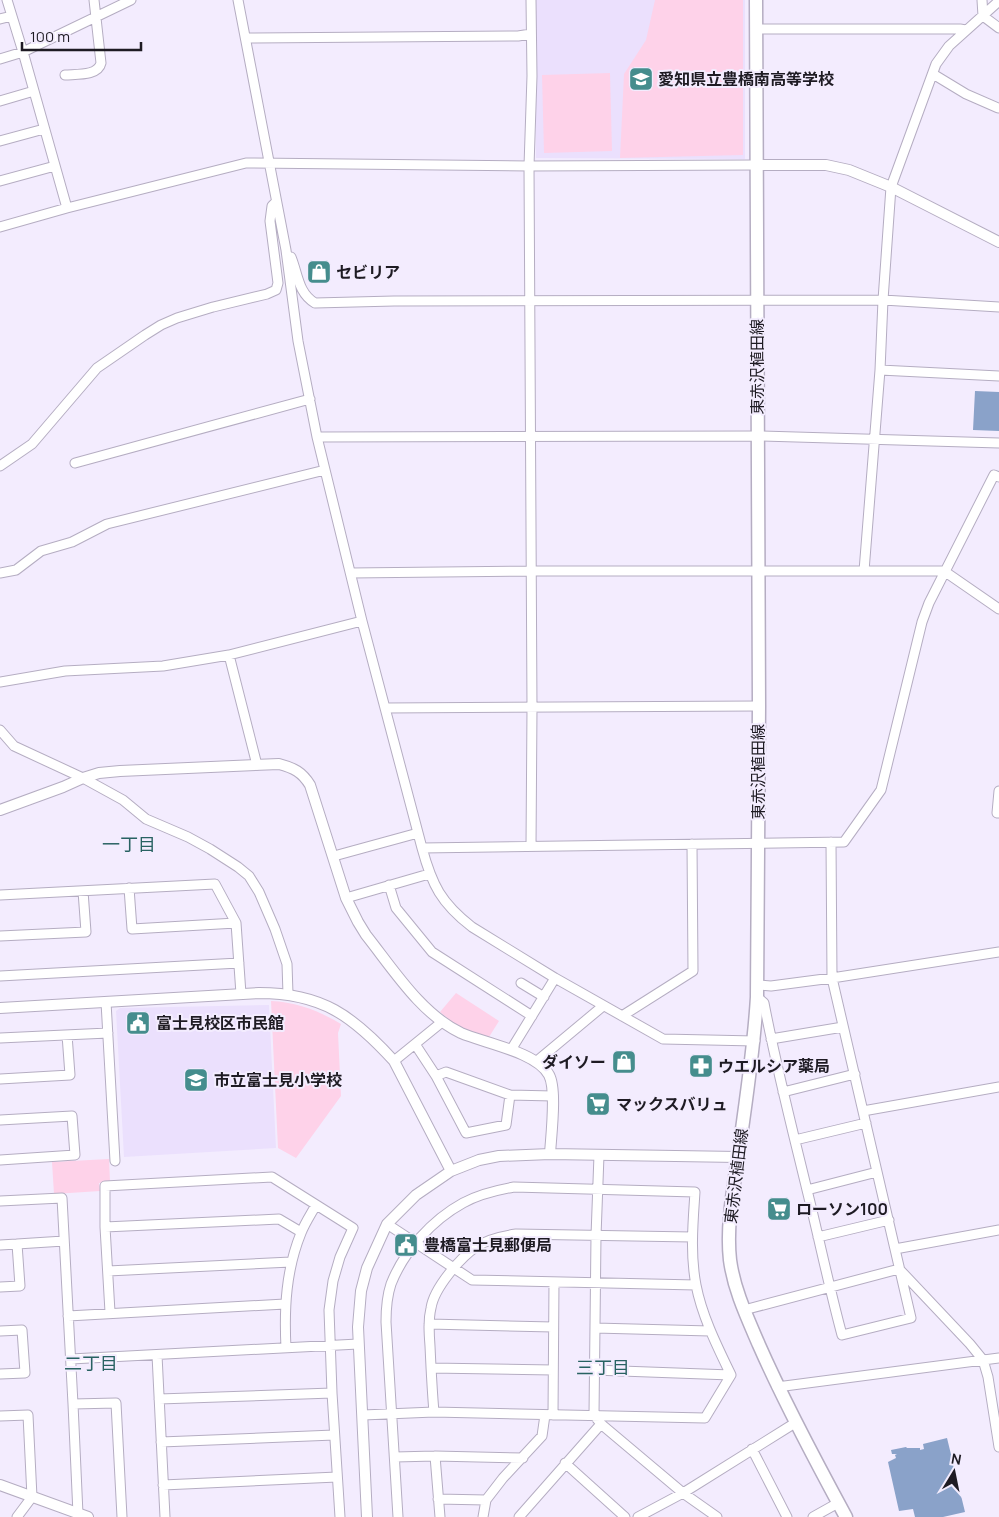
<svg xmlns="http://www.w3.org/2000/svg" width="999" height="1517" viewBox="0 0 999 1517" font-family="Manrope,'Noto Sans JP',sans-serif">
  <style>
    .built { fill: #ebe0fd }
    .green { fill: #fed2e9 }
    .water { fill: #8aa2c9 }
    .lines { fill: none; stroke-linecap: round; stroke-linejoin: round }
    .minor-casing { stroke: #b5adc2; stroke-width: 11 }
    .tertiary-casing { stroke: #b5adc2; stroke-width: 12 }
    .secondary-casing { stroke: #b5adc2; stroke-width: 15 }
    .minor { stroke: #fff; stroke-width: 9 }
    .tertiary { stroke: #fff; stroke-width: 10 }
    .secondary { stroke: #fff; stroke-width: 12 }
    .labels { text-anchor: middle; stroke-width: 4; stroke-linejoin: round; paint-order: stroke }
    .poi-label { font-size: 16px; font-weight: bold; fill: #1e1b23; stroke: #f3ecfe; text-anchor: start }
    .street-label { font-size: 16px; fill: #1e1b23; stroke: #f3ecfe }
    .neighbourhood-label { font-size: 18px; fill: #286262; stroke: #f3ecfe }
  </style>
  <rect width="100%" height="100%" fill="#f3ecfe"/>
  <path class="built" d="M536 0H745V159L536 158Z
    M269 1005 276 1148 124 1157 116 1011 120 1008Z"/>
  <path class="green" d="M655 0H743V155L620 158 624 74 646 40Z
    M610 73 612 151 544 153 542 75Z
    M456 993 499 1021 489 1037 458 1027 440 1012Z
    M271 1001C297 1002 319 1011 341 1024L338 1033 341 1096 296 1158 278 1148Z
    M109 1159 110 1182 99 1183 100 1191 54 1194 52 1162Z"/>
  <path class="water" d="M975 391 999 392V431L973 430Z
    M947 1438 965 1512 943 1517H915L913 1509 899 1511 888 1462 896 1458 895 1455 897 1454H892L891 1450 906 1447 907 1448H920V1450L924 1449 923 1444Z"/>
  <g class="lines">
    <defs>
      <path id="minor" d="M7 0 23 52 67 208
        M238 0 286 250 298 341 317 437 362 621 422 848C432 885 441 903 472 927L555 978 663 1039 755 1041
        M531 0 532 76 529 166 532 708 531 846
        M982 0 983 16 999 28
        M0 19 12 16
        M756 29H960L966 30
        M246 38 518 36 531 34
        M0 59 23 52 131 0
        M933 74 966 94 998 108
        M65 75C77 74 98 76 101 63L94 0
        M0 101 34 91
        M0 141 44 129
        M0 181 55 166
        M0 227 67 208 246 163 529 166 756 165
        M291 257C298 274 298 293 315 303L394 301 883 300 999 307
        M880 370 999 376
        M317 437 758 436 999 443
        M75 463 310 399
        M0 466 32 444 97 368 145 335 161 325 177 318 213 307 267 294 276 290 278 283 270 221 272 206 276 202
        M864 571 880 370 883 300 891 187 936 64 949 46 999 1
        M0 573 16 570 41 551 72 542 107 524 325 470
        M351 573 531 571H944L999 609
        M229 655 257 765
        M0 682 65 671 163 666 229 655 362 621
        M385 708 759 706
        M0 730 14 746 83 778 123 800 146 819 188 837 210 849 238 867 249 876 259 892 275 929 287 964 288 994
        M999 791 997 813H999
        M422 848 844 842 881 790 922 622 929 603 994 475 999 477
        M334 856 418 833
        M389 885 396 908 432 952 532 1016
        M129 888 132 929 236 923
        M0 895 215 884 236 923 241 994
        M346 898 429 874
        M0 936 86 932 83 891
        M0 976 239 963
        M521 983 544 997
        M757 985 771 986 832 978 999 952
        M757 997 764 1003C776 1066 792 1128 807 1190 819 1238 829 1287 842 1335L911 1318 832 978 831 842
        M106 1002 115 1161
        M622 1016 693 971 692 844
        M0 1038 108 1033
        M771 1039 843 1027
        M415 1044 436 1076 466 1133 506 1125 510 1095 553 1096
        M511 1050 555 978
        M394 1061 442 1022
        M537 1061 603 1006
        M436 1076 446 1072 510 1095
        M0 1079 70 1075 67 1035
        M783 1092 855 1074
        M863 1111 999 1087
        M0 1120 72 1116 75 1155 0 1160
        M795 1140 866 1123
        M599 1155 596 1236 594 1415 601 1424 683 1493 717 1517
        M807 1190 877 1172
        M0 1201 62 1198 73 1404 78 1514
        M387 1224 472 1280 696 1285
        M105 1227 279 1219 301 1232
        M818 1237 889 1220
        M17 1244 64 1241
        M0 1245 17 1244 20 1286 0 1287
        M895 1249 999 1230
        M108 1271 291 1262
        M901 1271 970 1344 983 1360 988 1377 999 1447
        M744 1310 899 1269
        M110 1312 105 1227V1186L272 1177 353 1228 340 1257 333 1281 329 1310 332 1393 340 1517
        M68 1316 285 1304
        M429 1324 553 1327
        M595 1328 710 1331
        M0 1331 22 1330 25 1373 0 1374
        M286 1348C284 1308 286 1270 301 1233 305 1223 311 1214 316 1205
        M157 1355 165 1517
        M71 1359 358 1344
        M431 1368 553 1370
        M594 1370 731 1375
        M777 1387 999 1358
        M159 1399 332 1393
        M73 1404 116 1403 122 1517
        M434 1412C432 1390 431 1368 430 1346 429 1333 428 1320 431 1308 434 1288 460 1258 476 1247 488 1239 502 1236 516 1234L692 1237
        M363 1415 434 1412 705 1418 731 1375
        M553 1415 554 1282
        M0 1416 28 1415 32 1497 17 1517
        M161 1442 334 1435
        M752 1449 787 1517
        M435 1456 440 1517
        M395 1457 435 1456 523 1458
        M565 1463 625 1517
        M163 1485 337 1477
        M438 1499 486 1500
        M398 1517 386 1322C386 1310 387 1296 391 1284 404 1251 432 1220 463 1203 479 1194 497 1190 514 1187L695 1192C693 1222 690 1254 696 1285 702 1316 717 1346 731 1375
        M483 1517 486 1500 503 1478 542 1436 545 1415
        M519 1517 601 1424
        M638 1517 683 1493 795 1423
        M813 1517 838 1503"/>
      <path id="tertiary" d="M756 165H826L849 170 891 187 999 242
        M0 810 63 787 83 778 99 773 120 771 279 764C294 768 302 772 310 785L346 898 358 922 366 935C393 969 421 1014 461 1033 484 1043 537 1052 549 1075 557 1089 551 1136 550 1154
        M0 1008 259 993C322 993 353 1016 394 1061L451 1171
        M0 1485 88 1517
        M367 1517 358 1327 361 1291 367 1268 387 1224 416 1195 451 1171 479 1160 499 1156 550 1154 738 1157"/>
      <path id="secondary" d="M756 0 759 706 757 997C754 1049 746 1099 739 1151 734 1186 726 1224 730 1260 734 1290 747 1317 759 1345 785 1404 815 1460 846 1517"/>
    </defs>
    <use href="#minor" class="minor-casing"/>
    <use href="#tertiary" class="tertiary-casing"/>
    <use href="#secondary" class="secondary-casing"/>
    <use href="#minor" class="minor"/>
    <use href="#tertiary" class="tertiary"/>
    <use href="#secondary" class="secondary"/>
  </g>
  <defs>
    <symbol id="school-square" viewBox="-11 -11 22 22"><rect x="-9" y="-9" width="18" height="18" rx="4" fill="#458d8d" stroke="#f3ecfe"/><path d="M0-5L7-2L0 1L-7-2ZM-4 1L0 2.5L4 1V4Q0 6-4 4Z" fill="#fff"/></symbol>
    <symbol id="shop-square" viewBox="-11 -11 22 22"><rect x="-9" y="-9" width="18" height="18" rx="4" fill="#458d8d" stroke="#f3ecfe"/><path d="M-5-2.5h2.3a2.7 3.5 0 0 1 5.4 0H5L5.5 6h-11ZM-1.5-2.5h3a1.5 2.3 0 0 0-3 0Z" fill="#fff"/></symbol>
    <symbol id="civic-square" viewBox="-11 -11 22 22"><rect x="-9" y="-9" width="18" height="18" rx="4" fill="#458d8d" stroke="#f3ecfe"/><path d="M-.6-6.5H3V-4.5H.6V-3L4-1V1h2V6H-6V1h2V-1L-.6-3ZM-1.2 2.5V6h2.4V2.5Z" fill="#fff"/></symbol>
    <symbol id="pharmacy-square" viewBox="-11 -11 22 22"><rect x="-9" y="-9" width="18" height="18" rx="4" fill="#458d8d" stroke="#f3ecfe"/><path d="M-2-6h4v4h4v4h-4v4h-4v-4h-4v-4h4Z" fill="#fff"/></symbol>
    <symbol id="supermarket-square" viewBox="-11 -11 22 22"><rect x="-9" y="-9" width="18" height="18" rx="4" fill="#458d8d" stroke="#f3ecfe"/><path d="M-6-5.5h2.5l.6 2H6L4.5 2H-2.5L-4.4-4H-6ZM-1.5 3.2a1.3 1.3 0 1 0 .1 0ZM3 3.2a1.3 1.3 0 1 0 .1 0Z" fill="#fff"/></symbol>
  </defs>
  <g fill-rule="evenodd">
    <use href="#school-square" x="627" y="65" width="28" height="28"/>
    <use href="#shop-square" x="305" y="258" width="28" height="28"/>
    <use href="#civic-square" x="124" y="1009" width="28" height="28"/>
    <use href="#shop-square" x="610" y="1048" width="28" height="28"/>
    <use href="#pharmacy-square" x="687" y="1052" width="28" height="28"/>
    <use href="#school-square" x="182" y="1066" width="28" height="28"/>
    <use href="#supermarket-square" x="584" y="1090" width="28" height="28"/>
    <use href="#supermarket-square" x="765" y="1195" width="28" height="28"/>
    <use href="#civic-square" x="392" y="1231" width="28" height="28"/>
  </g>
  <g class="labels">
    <g class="poi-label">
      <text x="658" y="85">愛知県立豊橋南高等学校</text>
      <text x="336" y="278">セビリア</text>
      <text x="156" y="1029">富士見校区市民館</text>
      <text x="606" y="1068" text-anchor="end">ダイソー</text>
      <text x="718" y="1072">ウエルシア薬局</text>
      <text x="214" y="1086">市立富士見小学校</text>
      <text x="616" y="1110">マックスバリュ</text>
      <text x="796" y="1215">ローソン100</text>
      <text x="424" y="1251">豊橋富士見郵便局</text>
    </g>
    <g class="street-label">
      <text transform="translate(757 367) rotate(-90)" y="6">東赤沢植田線</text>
      <text transform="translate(758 772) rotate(-90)" y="6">東赤沢植田線</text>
      <text transform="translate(736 1176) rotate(-83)" y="6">東赤沢植田線</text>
    </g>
    <g class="neighbourhood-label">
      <text x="129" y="851">一丁目</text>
      <text x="91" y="1370">二丁目</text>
      <text x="603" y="1374">三丁目</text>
    </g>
  </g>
  <g transform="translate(954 1472) rotate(10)" stroke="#f3ecfe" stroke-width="4" paint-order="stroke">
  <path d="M0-4L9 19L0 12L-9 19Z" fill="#1e1b23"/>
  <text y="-8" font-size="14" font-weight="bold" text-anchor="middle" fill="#1e1b23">N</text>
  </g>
  <path d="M22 42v8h119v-8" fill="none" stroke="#1e1b23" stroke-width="2.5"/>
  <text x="30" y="42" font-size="15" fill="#1e1b23" stroke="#f3ecfe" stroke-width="4" paint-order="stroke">100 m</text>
</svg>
